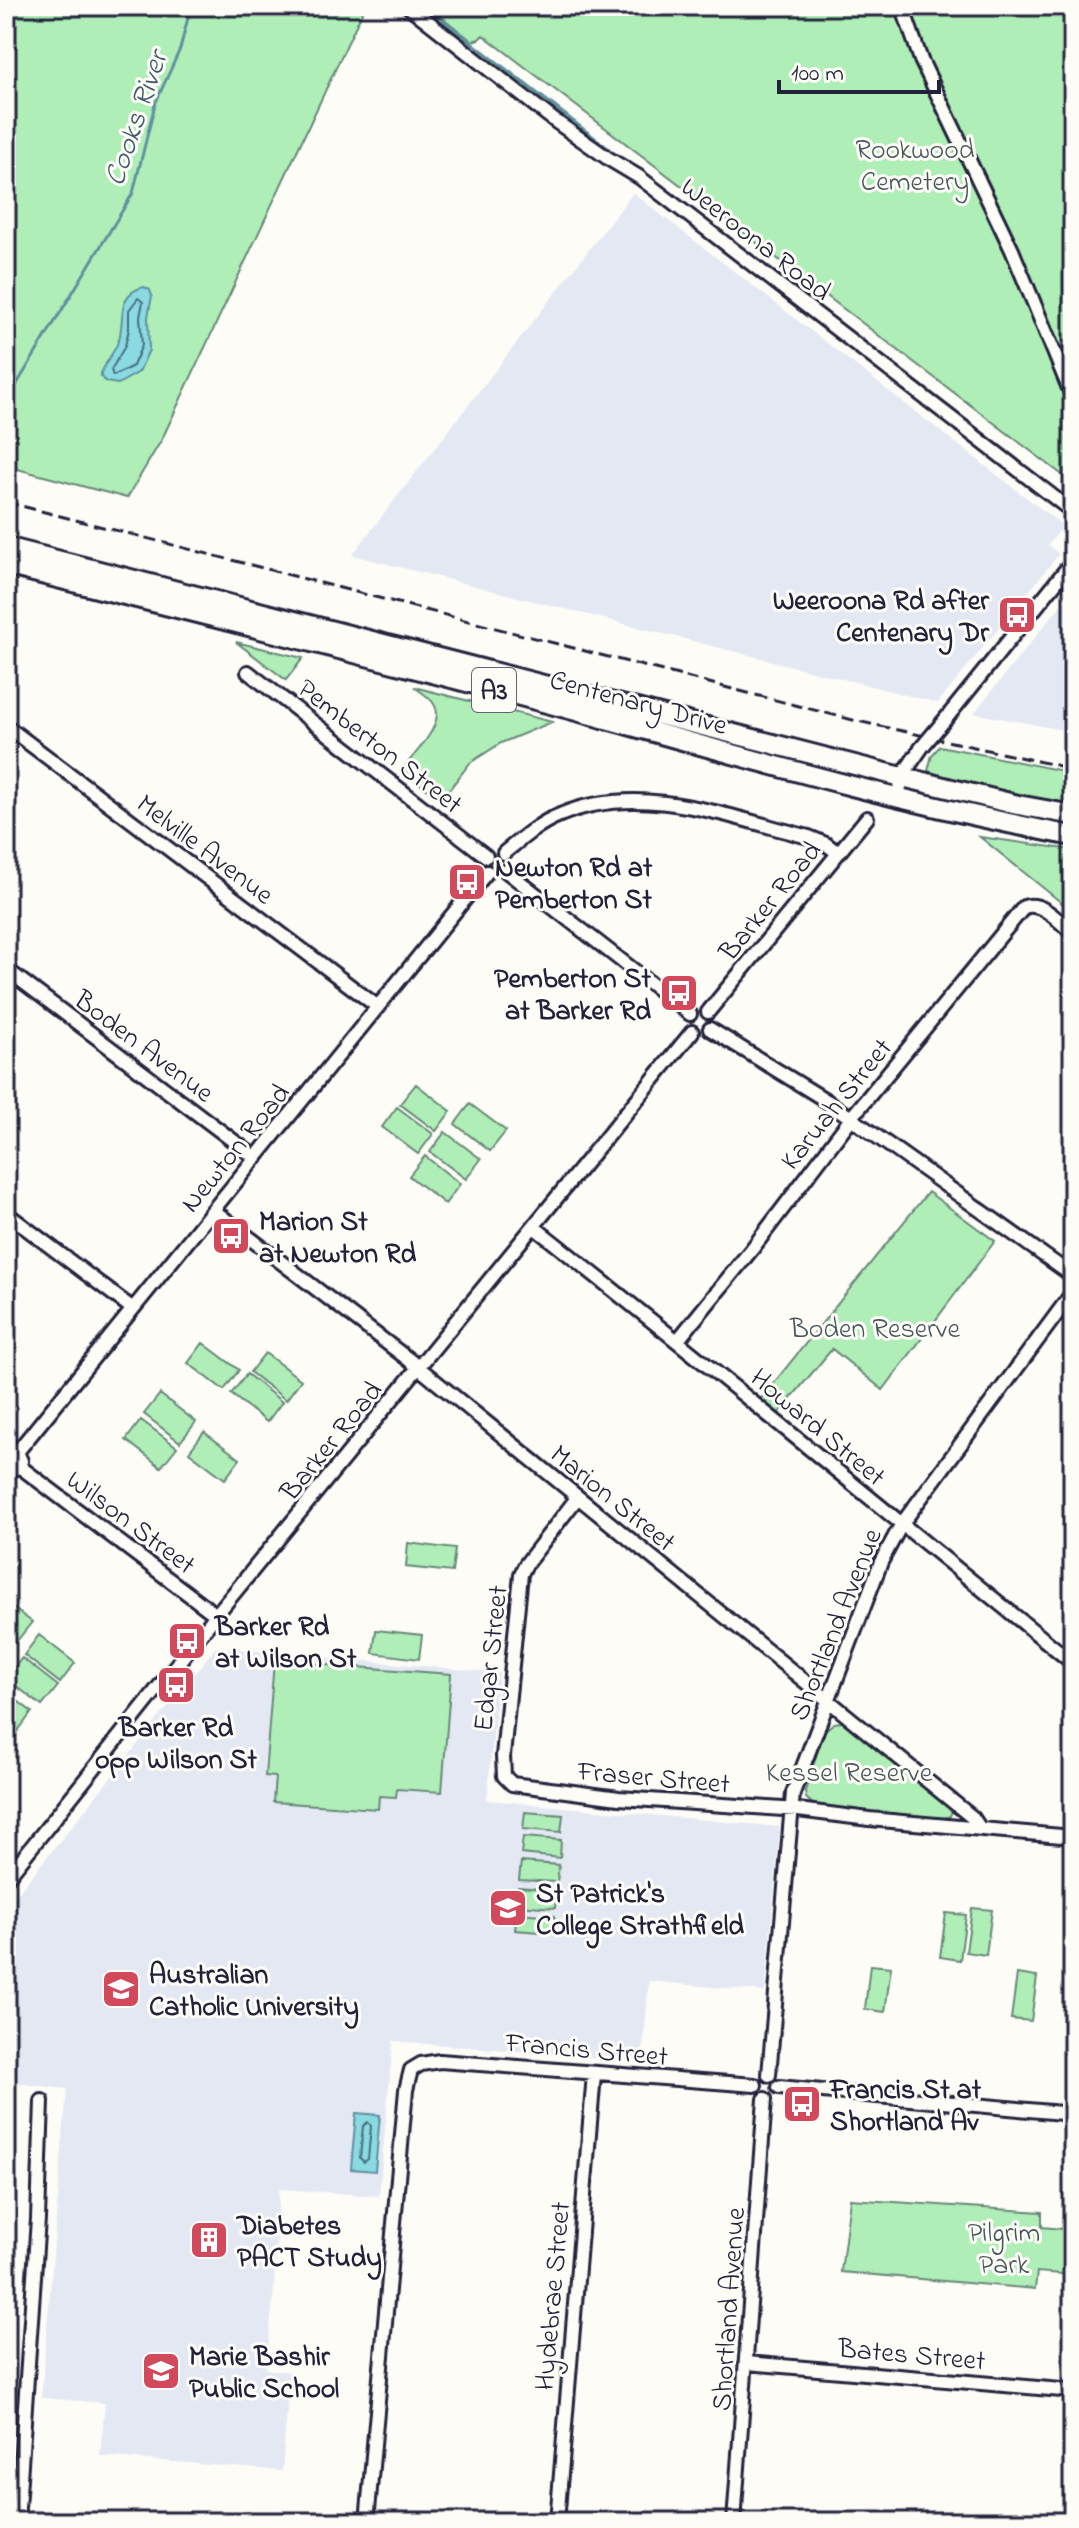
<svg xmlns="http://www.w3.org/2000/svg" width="1079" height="2528" viewBox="0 0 1079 2528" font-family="'Indie Flower',sans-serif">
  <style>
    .built { fill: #e3e8f3 }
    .green { fill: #afefb7; stroke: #688879; stroke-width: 2 }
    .water { fill: #89dae1; stroke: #60909f; stroke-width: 2 }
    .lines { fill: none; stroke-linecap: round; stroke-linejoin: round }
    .shore { stroke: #4b6c7d; stroke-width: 2 }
    .stream { stroke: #60909f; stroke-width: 3 }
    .minor-casing { stroke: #22223b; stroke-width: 18 }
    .highway-casing { stroke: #22223b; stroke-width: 24 }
    .minor { stroke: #fdfcf7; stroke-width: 12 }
    .highway { stroke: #fdfcf7; stroke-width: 18 }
    .rail { stroke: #22223b; stroke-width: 3; stroke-dasharray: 12 6; stroke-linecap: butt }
    .minor-bridge-casing { stroke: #22223b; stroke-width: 18; stroke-linecap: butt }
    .minor-bridge { stroke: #fdfcf7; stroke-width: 12 }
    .labels { text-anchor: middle; stroke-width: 6; stroke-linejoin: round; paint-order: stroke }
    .shield { fill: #fdfcf7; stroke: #646373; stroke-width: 2 }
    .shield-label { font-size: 26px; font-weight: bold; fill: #22223b }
    .park-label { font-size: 28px; fill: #45555a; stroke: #fdfcf7 }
    .street-label { font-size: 28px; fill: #22223b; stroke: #fdfcf7 }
    .poi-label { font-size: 28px; font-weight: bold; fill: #22223b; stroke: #fdfcf7; text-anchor: start }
    .water-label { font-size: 30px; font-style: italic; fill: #41596d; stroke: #fdfcf7 }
  </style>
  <rect width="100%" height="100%" fill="#fdfcf7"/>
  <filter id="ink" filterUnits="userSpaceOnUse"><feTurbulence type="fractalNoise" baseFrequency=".0125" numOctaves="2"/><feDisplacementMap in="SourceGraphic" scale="16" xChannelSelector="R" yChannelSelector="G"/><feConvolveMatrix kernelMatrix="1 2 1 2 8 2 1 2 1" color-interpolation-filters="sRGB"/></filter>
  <g filter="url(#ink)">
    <path class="built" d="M633 193 1063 526 1048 545 1059 554 938 703 352 555Z
      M1073 590V732L974 713Z
      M216 1647 499 1673 487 1800 780 1827 765 1992 649 1981 642 2061 393 2041 379 2196 279 2189 274 2289 266 2369 290 2372 282 2471 100 2456 105 2403 41 2398 67 2089 6 2082V1908Z"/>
    <path class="green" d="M6 6H365L162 439 127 498 6 466Z
      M416 6H423L471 43V47L475 50 480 49 595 140 593 142Z
      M428 6H1073V483L483 35 479 39 472 41Z
      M236 642 303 658 286 680Z
      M414 687 552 722 501 743 470 763 441 800 402 770C413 755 447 723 434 704 430 697 421 692 414 687Z
      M940 746 1073 773V807L971 784 928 771 932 755Z
      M980 837 1073 850V912Z
      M416 1084 451 1111 436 1131 400 1104Z
      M470 1104 506 1131 490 1151 455 1124Z
      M397 1107 433 1134 418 1154 382 1127Z
      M445 1132 481 1159 466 1179 430 1152Z
      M425 1156 460 1184 445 1204 409 1176Z
      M928 1192 995 1241 883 1390 832 1349 778 1414 760 1400Z
      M203 1343 239 1370 224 1390 188 1363Z
      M265 1353 301 1380 286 1400 250 1372Z
      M247 1374 282 1402 267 1422 231 1394Z
      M160 1394 196 1422 180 1442 144 1414Z
      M141 1420 177 1447 161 1467 126 1440Z
      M204 1432 240 1459 225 1479 189 1452Z
      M408 1543 455 1549 452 1572 406 1567Z
      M6 1603 32 1622 16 1642 6 1634Z
      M376 1630 422 1635 419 1659 373 1653Z
      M39 1635 75 1663 60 1683 24 1655Z
      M22 1658 58 1686 42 1706 6 1678Z
      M274 1661 451 1674 442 1792 397 1789 396 1797 379 1796 378 1809 273 1802 275 1777 265 1776Z
      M6 1692 32 1712 17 1732 6 1724Z
      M842 1722 852 1725 950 1807 952 1811 950 1816 944 1818 816 1807 806 1798 805 1791 824 1731 834 1723Z
      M525 1812 563 1815 561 1832 523 1829Z
      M523 1837 561 1840 560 1858 521 1854Z
      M521 1862 559 1865 557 1882 519 1880Z
      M518 1887 557 1890 555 1908 517 1905Z
      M972 1908 992 1910 986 1955 966 1952Z
      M517 1913 555 1916 553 1933 515 1930Z
      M946 1913 966 1915 960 1960 940 1957Z
      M870 1965 891 1967 885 2012 865 2009Z
      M1017 1974 1037 1977 1031 2021 1011 2019Z
      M850 2199 1042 2212V2227L1073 2230V2275L1037 2272 1035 2289 841 2272Z"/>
    <path class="water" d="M144 287 150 290 152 296 148 317 149 350 139 372 118 384 106 382 101 377V373C106 361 115 352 119 339 125 319 116 293 144 287Z
      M356 2113 380 2115 375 2171 351 2169Z"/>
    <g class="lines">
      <path class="shore" d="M138 298 143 302 140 317 142 345 133 366 113 376 111 370 125 346 129 329V310Z
        M368 2122 371 2126 368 2159 364 2162 360 2158 363 2126Z"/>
      <path class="stream" d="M425 6 609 149
        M6 402 133 193 155 104 180 49 191 6"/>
      <defs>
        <path id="minor" d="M408 6 555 121 609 159 639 177 1073 512
          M902 6 921 60 1012 250 1073 398
          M248 672 486 856
          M948 716 1073 561
          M6 726 378 1007
          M896 798 906 770 922 747
          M504 853C521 839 539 823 560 815 641 781 728 817 809 837L826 844 838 853
          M506 871 690 1014
          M6 969 256 1158
          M708 1012 867 818
          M710 1029 827 1101 1073 1276
          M213 1210 408 1359 973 1818 979 1827
          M6 1213 133 1309
          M534 1227C716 1370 893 1518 1073 1663
          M678 1340 752 1249 856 1112 1024 907C1042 900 1060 923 1073 933
          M6 1451 11 1450 17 1452 21 1461 16 1468 6 1469
          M17 1452 487 872
          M19 1466 216 1615
          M577 1498 526 1564 521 1574 503 1756 504 1776 512 1784 619 1798 798 1810 869 1819 1073 1837
          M6 1879 216 1615 692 1032
          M769 2075 793 1793 881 1562 901 1525 1073 1292
          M779 2087 1073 2114
          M747 2363 1073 2391
          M17 2522 38 2219 42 2101
          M367 2522 406 2090 411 2070 421 2064 440 2061 755 2085
          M557 2522 594 2074
          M734 2522 765 2099"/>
        <path id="highway" d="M6 547 882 772 1018 805 1073 815
          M6 565C211 617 417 667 621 723 771 765 920 807 1073 836"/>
      </defs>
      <use href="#minor" class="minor-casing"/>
      <use href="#highway" class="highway-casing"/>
      <use href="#minor" class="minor"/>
      <use href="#highway" class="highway"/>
      <path class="rail" d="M6 502 853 720 1073 769"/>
      <defs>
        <path id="minor-bridge" d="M922 747 948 716"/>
      </defs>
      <use href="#minor-bridge" class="minor-bridge-casing"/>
      <use href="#minor-bridge" class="minor-bridge"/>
    </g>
  </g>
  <defs>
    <symbol id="bus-square" viewBox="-11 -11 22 22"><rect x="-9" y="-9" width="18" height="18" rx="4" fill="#d1495b" stroke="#fdfcf7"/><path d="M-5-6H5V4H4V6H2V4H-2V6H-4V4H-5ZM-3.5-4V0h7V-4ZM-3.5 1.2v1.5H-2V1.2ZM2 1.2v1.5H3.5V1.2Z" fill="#fff"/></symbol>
    <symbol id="school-square" viewBox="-11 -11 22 22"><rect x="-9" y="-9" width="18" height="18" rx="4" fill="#d1495b" stroke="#fdfcf7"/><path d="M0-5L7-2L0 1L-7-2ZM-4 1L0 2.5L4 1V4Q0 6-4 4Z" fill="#fff"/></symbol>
    <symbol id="university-square" viewBox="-11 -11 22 22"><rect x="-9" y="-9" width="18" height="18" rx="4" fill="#d1495b" stroke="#fdfcf7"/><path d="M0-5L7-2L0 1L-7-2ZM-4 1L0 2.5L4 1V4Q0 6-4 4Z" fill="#fff"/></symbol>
    <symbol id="building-square" viewBox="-11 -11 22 22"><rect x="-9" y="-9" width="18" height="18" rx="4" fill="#d1495b" stroke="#fdfcf7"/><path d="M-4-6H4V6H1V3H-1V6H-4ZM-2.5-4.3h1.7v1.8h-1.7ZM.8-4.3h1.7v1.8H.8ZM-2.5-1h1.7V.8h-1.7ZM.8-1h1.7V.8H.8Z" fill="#fff"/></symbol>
  </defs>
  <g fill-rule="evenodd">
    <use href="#bus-square" x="995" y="593" width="44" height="44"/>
    <use href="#bus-square" x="445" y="860" width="44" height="44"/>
    <use href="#bus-square" x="657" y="971" width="44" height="44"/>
    <use href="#bus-square" x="209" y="1214" width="44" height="44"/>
    <use href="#bus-square" x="165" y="1619" width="44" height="44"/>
    <use href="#bus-square" x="154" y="1663" width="44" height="44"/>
    <use href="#school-square" x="486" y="1886" width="44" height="44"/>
    <use href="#university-square" x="99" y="1967" width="44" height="44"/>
    <use href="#bus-square" x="780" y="2082" width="44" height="44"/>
    <use href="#building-square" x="187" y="2218" width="44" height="44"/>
    <use href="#school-square" x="139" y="2349" width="44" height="44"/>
  </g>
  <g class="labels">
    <rect class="shield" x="472" y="668" width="44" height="44" rx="6"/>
    <g class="shield-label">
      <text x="494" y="699">A3</text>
    </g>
    <g class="park-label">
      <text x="915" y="158">Rookwood<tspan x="915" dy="32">Cemetery</tspan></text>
      <text x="875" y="1337">Boden Reserve</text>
      <text x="849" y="1781">Kessel Reserve</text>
      <text x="1004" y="2241">Pilgrim<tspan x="1004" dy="32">Park</tspan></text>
    </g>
    <g class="street-label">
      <text transform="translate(757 238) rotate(38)" y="10">Weeroona Road</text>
      <text transform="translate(639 701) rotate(15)" y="10">Centenary Drive</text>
      <text transform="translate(381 745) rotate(38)" y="10">Pemberton Street</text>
      <text transform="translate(206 848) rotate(37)" y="10">Melville Avenue</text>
      <text transform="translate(769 900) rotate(-51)" y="10">Barker Road</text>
      <text transform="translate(145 1045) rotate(37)" y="10">Boden Avenue</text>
      <text transform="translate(835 1103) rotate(-51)" y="10">Karuah Street</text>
      <text transform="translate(234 1147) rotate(-51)" y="10">Newton Road</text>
      <text transform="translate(819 1426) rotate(40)" y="10">Howard Street</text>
      <text transform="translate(330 1440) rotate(-51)" y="10">Barker Road</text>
      <text transform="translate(614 1497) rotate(39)" y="10">Marion Street</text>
      <text transform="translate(132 1521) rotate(37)" y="10">Wilson Street</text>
      <text transform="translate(834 1624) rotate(-68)" y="10">Shortland Avenue</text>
      <text transform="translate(489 1658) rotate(-84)" y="10">Edgar Street</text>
      <text transform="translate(654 1776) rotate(5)" y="10">Fraser Street</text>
      <text transform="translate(587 2048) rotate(5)" y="10">Francis Street</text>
      <text transform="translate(551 2296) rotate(-85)" y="10">Hydebrae Street</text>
      <text transform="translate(727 2309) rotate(-86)" y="10">Shortland Avenue</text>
      <text transform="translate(912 2353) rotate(5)" y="10">Bates Street</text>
    </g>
    <g class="poi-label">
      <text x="989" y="609" text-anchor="end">Weeroona Rd after<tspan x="989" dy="32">Centenary Dr</tspan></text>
      <text x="495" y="876">Newton Rd at<tspan x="495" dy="32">Pemberton St</tspan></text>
      <text x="651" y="987" text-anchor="end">Pemberton St<tspan x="651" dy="32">at Barker Rd</tspan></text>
      <text x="259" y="1230">Marion St<tspan x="259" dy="32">at Newton Rd</tspan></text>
      <text x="215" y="1635">Barker Rd<tspan x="215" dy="32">at Wilson St</tspan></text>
      <text x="176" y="1736" text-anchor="middle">Barker Rd<tspan x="176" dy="32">opp Wilson St</tspan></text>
      <text x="536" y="1902">St Patrick's<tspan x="536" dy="32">College Strathfield</tspan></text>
      <text x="149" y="1983">Australian<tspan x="149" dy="32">Catholic University</tspan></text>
      <text x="830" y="2098">Francis St at<tspan x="830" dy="32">Shortland Av</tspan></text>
      <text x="237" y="2234">Diabetes<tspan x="237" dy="32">PACT Study</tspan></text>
      <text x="189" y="2365">Marie Bashir<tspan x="189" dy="32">Public School</tspan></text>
    </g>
    <g class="water-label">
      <text transform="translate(135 118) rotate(-71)" y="10">Cooks River</text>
    </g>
  </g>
  <rect width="1079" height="2528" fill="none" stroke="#fdfcf7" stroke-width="32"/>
  <rect x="16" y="16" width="1047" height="2496" fill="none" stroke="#22223b" stroke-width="3" filter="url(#ink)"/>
  <path d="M779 80v12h160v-12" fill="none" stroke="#22223b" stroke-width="4"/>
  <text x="791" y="80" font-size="24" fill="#22223b" stroke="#fdfcf7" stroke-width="6" paint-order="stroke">100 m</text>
</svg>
